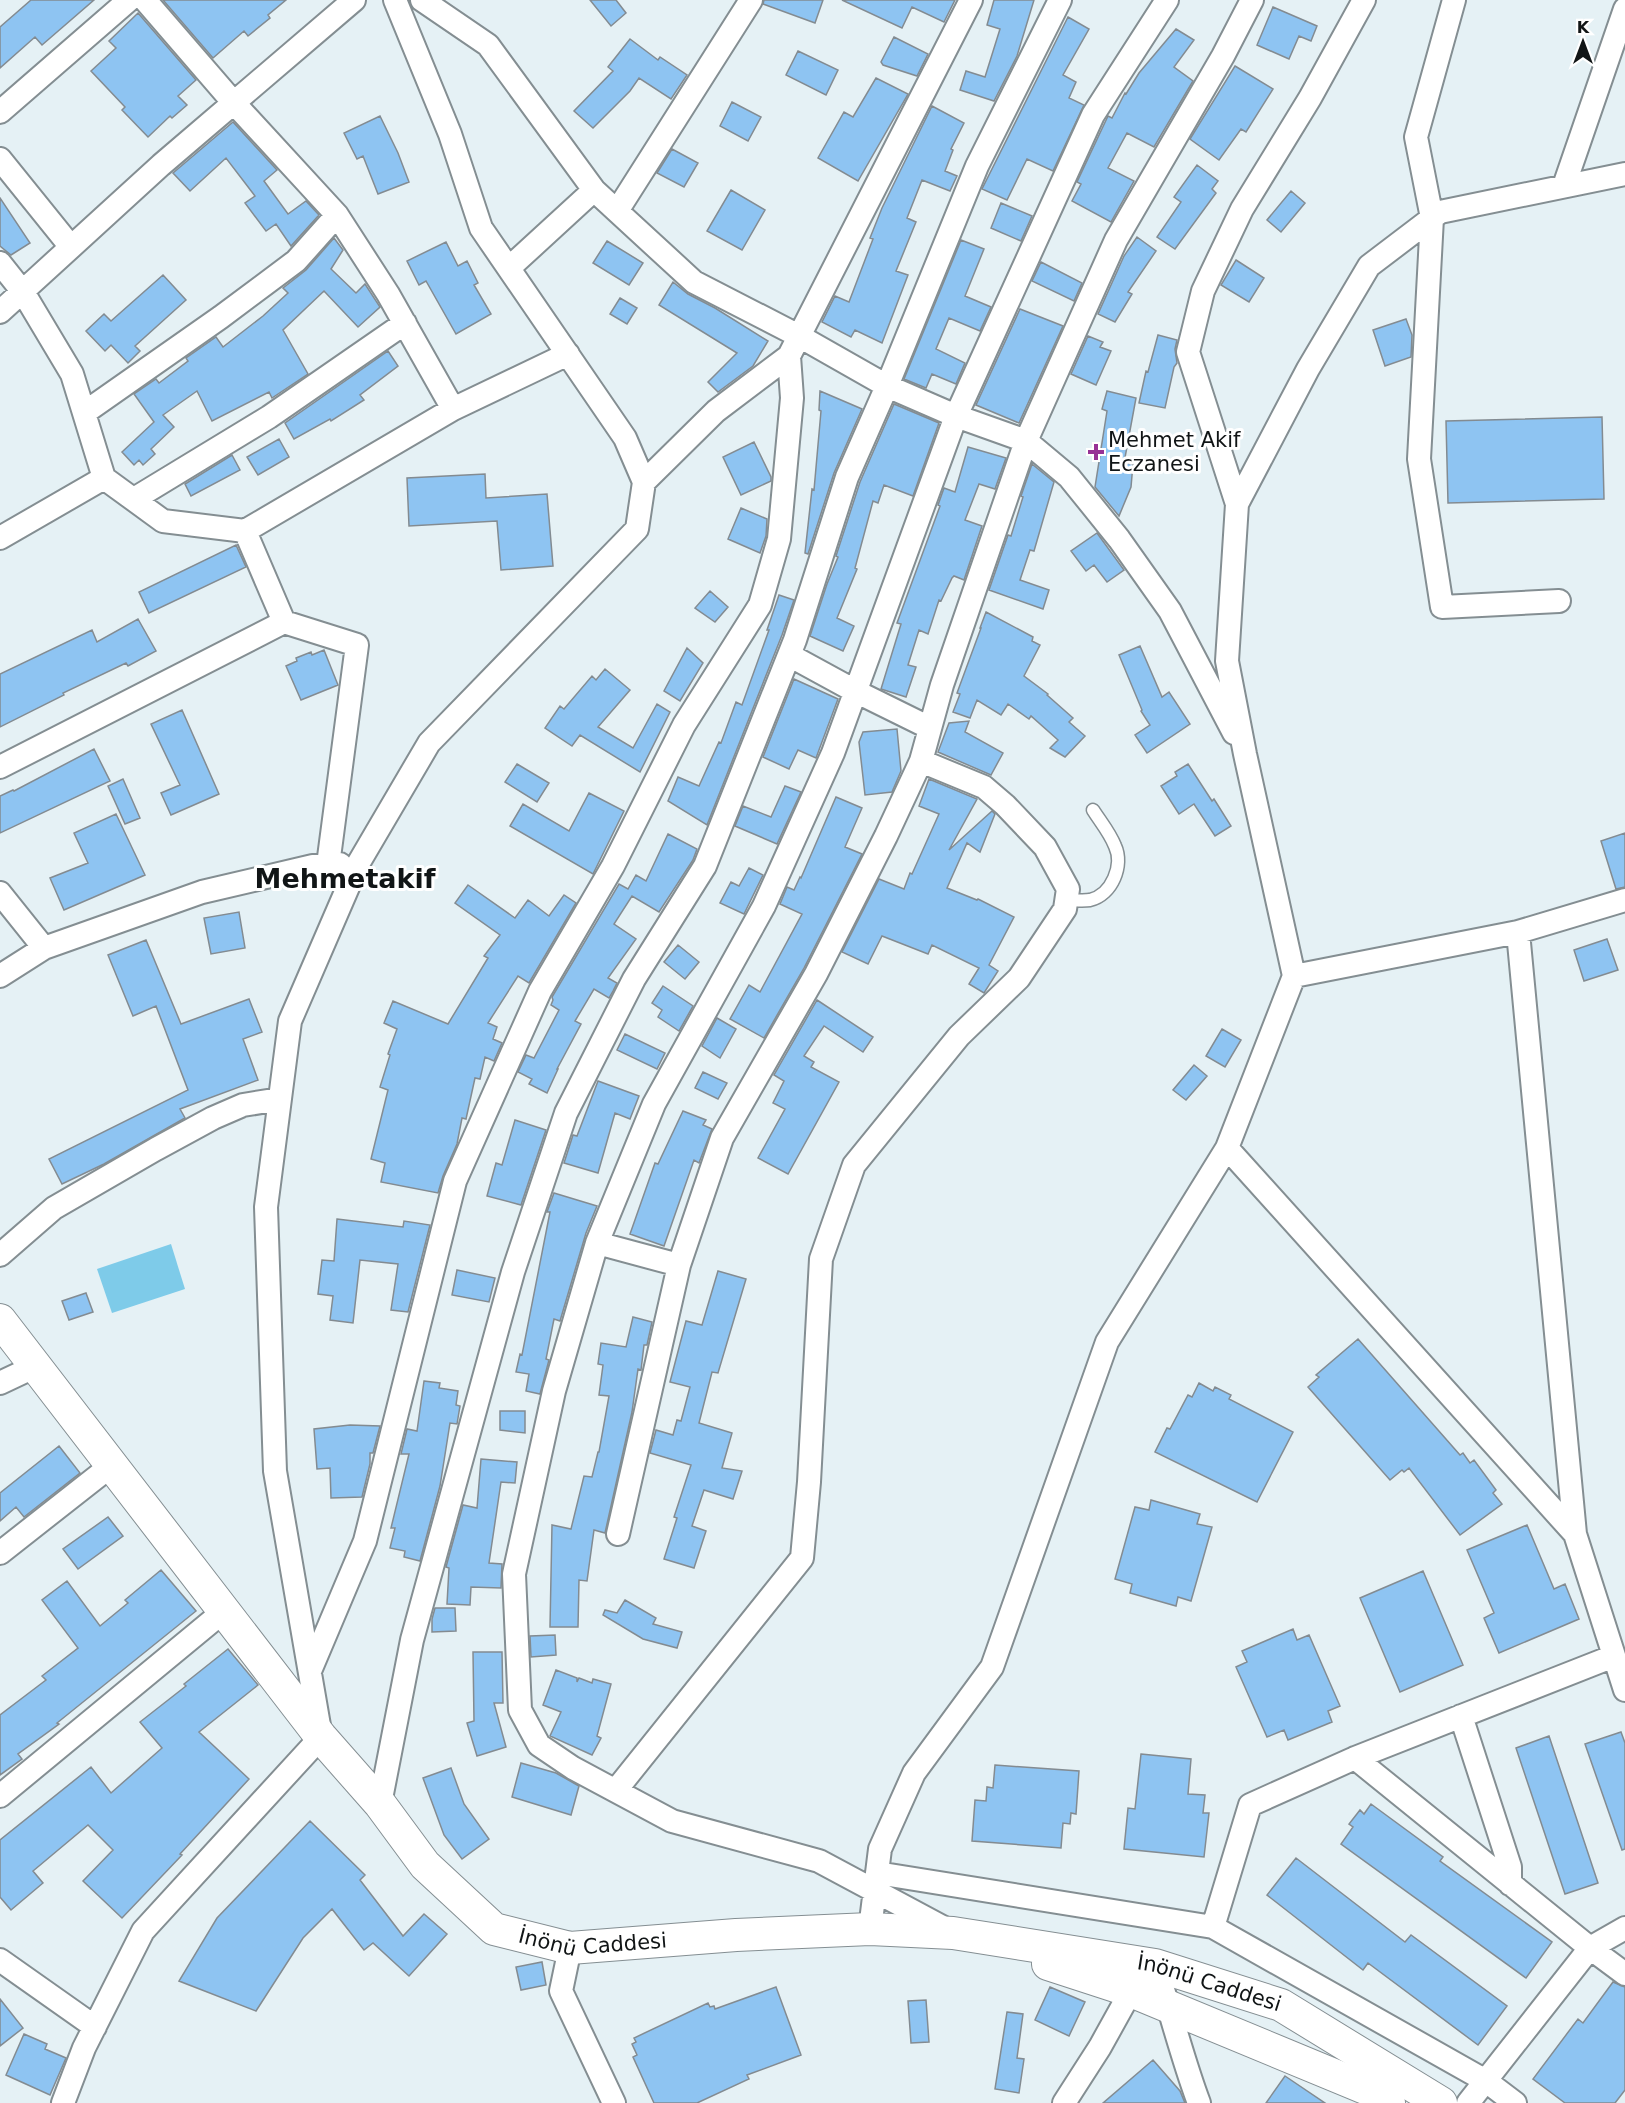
<svg xmlns="http://www.w3.org/2000/svg" width="1625" height="2103" viewBox="0 0 1625 2103" font-family="'DejaVu Sans',sans-serif">
  <style>
    .green { fill: #7ecbe9 }
    .building { fill: #8ec4f2; stroke: #838b91; stroke-width: 1.5 }
    .lines { fill: none; stroke-linecap: round; stroke-linejoin: round }
    .service-casing { stroke: #848e92; stroke-width: 15 }
    .minor-casing { stroke: #848e92; stroke-width: 26 }
    .secondary-casing { stroke: #848e92; stroke-width: 34 }
    .service { stroke: #fff; stroke-width: 12 }
    .minor { stroke: #fff; stroke-width: 22 }
    .secondary { stroke: #fff; stroke-width: 32 }
    .poi-dot { fill: #973196; stroke: #fff; stroke-width: 2 }
    .labels { text-anchor: middle; stroke-width: 6; stroke-linejoin: round; paint-order: stroke }
    .poi-label { font-size: 21px; fill: #111516; stroke: #fff; text-anchor: start }
    .street-label { font-size: 21px; fill: #111516; stroke: #fff }
    .district-label { font-size: 27px; font-weight: bold; fill: #111516; stroke: #fff }
  </style>
  <rect width="100%" height="100%" fill="#e5f1f5"/>
  <path class="green" d="M171 1244 185 1289 112 1313 97 1269Z"/>
  <path class="building" d="M31 0H94L42 45 35 37 0 68V27Z
    M163 0H286L268 15 270 18 248 36 244 31 213 58Z
    M590 0H616L626 13 611 26Z
    M764 0H823L815 23 763 4Z
    M842 0H955L944 22 912 7 902 28Z
    M994 0H1034L1017 56 994 101 960 90 966 71 985 77 1000 29 987 25Z
    M1273 7 1317 26 1311 41 1299 36 1289 59 1257 45Z
    M138 13 196 80 178 96 187 105 172 118 170 116 148 137 122 110 125 107 91 71 116 48 109 41Z
    M1068 17 1089 29 1063 75 1076 82 1069 98 1084 105 1053 171 1027 159 1007 200 982 189Z
    M1176 29 1194 40 1174 67 1193 81 1154 147 1127 133 1108 168 1134 181 1111 222 1072 201 1081 184 1077 182 1108 116 1112 118 1125 93 1126 94 1139 73Z
    M894 37 928 54 917 76 883 65 881 62Z
    M630 39 658 60 660 57 687 75 671 99 639 78 630 91 593 128 574 111 613 71 608 67Z
    M798 51 838 70 826 95 786 75Z
    M1235 66 1273 89 1246 132 1241 129 1219 160 1190 139Z
    M876 78 908 94 858 181 818 158 844 112 853 117Z
    M732 102 761 117 748 141 720 126Z
    M932 106 964 123 951 149 953 150 945 171 957 176 950 191 922 180 907 218 916 222 896 271 908 275 882 343 855 330 851 337 822 322 835 296 849 302 873 239 870 238 882 208Z
    M380 116 398 153 409 182 378 194 363 156 357 159 344 133Z
    M233 122 277 170 264 181 288 214 306 201 319 215 291 246 276 224 266 231 245 203 255 196 226 158 190 191 173 173Z
    M672 149 698 163 684 187 657 173Z
    M1197 165 1218 181 1212 189 1216 193 1175 249 1157 237 1181 202 1174 197Z
    M731 190 765 210 742 250 707 231Z
    M1291 191 1305 203 1281 232 1267 220Z
    M0 198 30 243 11 255 0 246Z
    M1001 203 1032 216 1021 241 991 228Z
    M1137 237 1156 251 1128 292 1132 294 1115 322 1098 314 1124 256Z
    M334 238 343 250 331 269 356 293 365 284 380 307 358 327 324 291 283 330 308 374 272 398 269 392 212 421 197 391 163 415 174 427 151 449 155 454 143 465 139 460 134 465 122 452 154 422 134 394 156 379 159 383 188 361 186 358 216 337 223 347 263 316 288 293 283 288 306 270Z
    M961 240 984 249 965 296 991 307 980 331 949 318 936 349 965 363 956 384 932 374 926 388 904 379Z
    M607 241 643 263 629 285 593 263Z
    M446 242 458 266 467 261 478 283 474 285 491 314 456 334 426 281 419 285 407 261Z
    M1236 260 1264 278 1249 302 1221 285Z
    M1041 262 1082 283 1074 301 1032 281Z
    M163 275 186 300 135 346 140 351 128 363 111 345 105 351 86 331 104 314 111 321Z
    M673 282 688 294 715 308 768 341 753 366 718 392 708 382 737 353 659 305Z
    M620 298 637 308 627 324 610 314Z
    M1020 309 1063 326 1019 423 976 405Z
    M1406 319 1412 335 1411 357 1385 366 1373 330Z
    M1158 335 1177 340 1175 349 1177 363 1174 367 1165 408 1139 403 1146 371 1148 372Z
    M1088 336 1103 342 1100 347 1111 351 1096 385 1071 374Z
    M388 351 398 366 360 395 364 400 331 421 330 419 294 439 285 423Z
    M820 391 862 409 834 473 808 554 805 553 812 489 814 490 821 411 819 410Z
    M1107 391 1136 398 1124 463 1133 464 1131 487 1119 516 1095 487 1107 411 1102 409Z
    M894 404 939 423 913 496 884 485 878 503 873 501 855 568 857 569 837 618 854 626 843 651 810 636 827 584 838 557 836 556 860 482Z
    M1602 417 1604 499 1448 503 1446 421Z
    M279 439 289 457 258 475 247 457Z
    M754 442 771 477V481L741 495 723 457Z
    M968 447 1006 458 995 489 979 484 965 520 982 526 964 580 954 576 952 578 941 601 939 600 928 634 919 630 908 665 916 667 906 697 881 689 901 624 897 623 940 506 938 505 944 488 955 492Z
    M232 455 240 470 191 496 185 484Z
    M1032 464 1054 482 1034 551 1030 550 1020 580 1049 590 1043 609 989 590 1008 535 1011 536 1023 497 1021 496Z
    M485 474 486 498 547 494 553 566 501 570 497 521 409 526 407 478Z
    M741 508 767 519 766 536 760 553 728 539Z
    M1097 533 1124 570 1107 582 1094 565 1086 571 1071 551Z
    M236 545 246 567 149 613 139 592Z
    M710 591 728 607 715 622 695 608Z
    M779 595 794 600 782 635 707 825 668 801 678 777 699 786 719 742 721 743 736 702 742 705 769 630H767Z
    M986 612 1033 637 1032 641 1040 645 1024 676 1048 694 1047 695 1073 718 1069 722 1085 736 1065 757 1050 748 1058 740 1031 716 1029 719 1008 704 1001 715 977 700 970 718 953 712 960 694 957 693 981 628H980Z
    M138 619 156 651 128 666 126 663 63 693 64 695 0 727V674L92 630 97 642Z
    M1140 646 1162 697 1169 692 1190 724 1147 753 1135 735 1150 725 1141 711 1142 710 1119 655Z
    M687 648 703 663 680 701 664 691Z
    M324 650 338 685 301 700 286 666 297 661 296 658 311 652 312 655Z
    M605 669 630 690 598 727 633 748 657 704 670 712 640 772 580 735 572 746 545 728 560 706 564 709 592 676 596 680Z
    M794 679 838 699 816 758 798 750 789 769 763 757Z
    M182 710 219 794 171 815 161 793 180 785 151 724Z
    M969 721 965 732 1003 753 991 775 938 752 949 723Z
    M897 729 901 771 892 792 865 795 859 742 863 732Z
    M94 749 110 781 0 833V796L13 790 14 791Z
    M517 764 549 783 537 802 505 782Z
    M1188 764 1212 801 1214 799 1231 826 1215 836 1194 804 1179 814 1161 786 1177 776 1175 772Z
    M123 779 140 818 125 824 108 786Z
    M929 779 977 799 949 850 992 811 995 814 980 852 967 843 947 888 977 900 978 899 1014 917 989 965 998 971 984 993 969 984 979 968 932 945 928 954 882 936 868 964 842 952 879 879 904 889 910 873 912 874 939 814 919 806Z
    M785 786 801 792 777 844 735 826 743 806 771 817Z
    M589 793 624 811 593 874 510 826 523 804 569 831Z
    M836 797 862 808 845 847 862 854 804 968 764 1038 730 1019 749 985 760 992 802 914 780 904 787 887 794 890 800 877 801 878Z
    M116 814 145 875 64 910 50 878 88 863 74 833Z
    M1625 833V887L1616 889 1601 841Z
    M668 834 697 849 693 860 659 912 632 896 614 924 636 939 608 978 617 983 613 991 609 998 594 989 575 1021 581 1024 557 1069H558L547 1093 529 1084 532 1079 518 1072 526 1055 534 1058 559 1010 551 1005 553 1000 552 997 619 884 628 889 636 875 646 881Z
    M749 868 763 875 744 914 720 903 731 882 739 886Z
    M468 885 515 918 528 900 549 916 564 895 576 903 529 983 518 976 488 1023 497 1027 493 1039 502 1043 494 1061 485 1057 480 1079 475 1078 466 1119 462 1118 457 1144 443 1176 438 1193 381 1182 385 1163 371 1159 388 1090 380 1087 390 1055 388 1054 397 1029 384 1023 393 1001 448 1024 488 958 484 956 500 935 455 903Z
    M239 912 245 948 211 954 204 918Z
    M1607 939 1618 970 1584 981 1574 950Z
    M146 940 181 1024 249 999 262 1032 243 1039 258 1080 180 1109 185 1118 104 1164 62 1184 49 1159 188 1090 156 1006 133 1016 108 955Z
    M678 945 699 962 685 979 664 962Z
    M663 986 693 1006 679 1031 658 1017 662 1010 652 1003Z
    M817 1000 873 1037 863 1052 824 1026 804 1056 814 1062 811 1067 839 1082 788 1174 758 1158 785 1109 773 1103 784 1081 774 1075Z
    M717 1018 736 1029 720 1058 702 1046Z
    M1222 1029 1241 1040 1225 1067 1206 1056Z
    M625 1034 665 1053 657 1069 617 1050Z
    M1194 1065 1207 1076 1186 1100 1173 1090Z
    M703 1072 727 1083 718 1099 695 1088Z
    M598 1081 639 1096 630 1119 615 1113 598 1173 564 1163 573 1135 577 1136Z
    M683 1111 706 1120 703 1125 712 1129 699 1163 694 1160 664 1246 630 1234 655 1163 658 1164Z
    M515 1120 546 1130 521 1205 487 1196 496 1163 502 1165Z
    M554 1193 597 1206 586 1233 560 1321 554 1319 546 1359 549 1360 540 1394 526 1391 529 1374 516 1372 520 1354 522 1355 550 1212H547Z
    M337 1219 403 1227 404 1221 430 1225 408 1312 391 1310 398 1264 360 1260 353 1323 330 1320 333 1296 318 1294 322 1260 334 1261Z
    M457 1270 495 1278 489 1302 452 1295Z
    M718 1271 746 1279 718 1373 712 1372 699 1423 732 1433 722 1468 742 1471 733 1499 704 1490 692 1526 706 1531 694 1568 664 1559 677 1518 674 1517 691 1465 650 1453 656 1430 673 1435 677 1420 681 1421 690 1387 670 1382 686 1321 702 1325Z
    M86 1293 93 1312 69 1320 62 1301Z
    M633 1317 652 1322 647 1345H644L641 1370 638 1369 632 1412 605 1533 594 1530 587 1581 579 1580 578 1627H550L552 1525 571 1529 584 1476 592 1477 598 1452H599L609 1396 599 1395 603 1365 598 1364 601 1343 626 1347Z
    M1358 1339 1460 1455 1463 1453 1470 1463 1474 1460 1496 1490 1493 1493 1502 1504 1460 1535 1409 1468 1404 1472 1402 1470 1390 1480 1308 1387 1319 1377 1316 1375Z
    M424 1381 440 1383 439 1388 458 1391 456 1405 460 1406 457 1424 450 1423 440 1486 420 1561 404 1557 405 1551 390 1548 395 1528H391L409 1454H401L407 1429 417 1431Z
    M1199 1383 1213 1391 1215 1387 1231 1395 1229 1399 1293 1432 1257 1502 1155 1452 1167 1428 1170 1429 1188 1395 1192 1397Z
    M500 1411H525V1433L500 1430Z
    M350 1425 380 1426 373 1453H370V1464L362 1497 331 1498 330 1468 317 1469 314 1429Z
    M59 1446 80 1473 24 1517 16 1507 0 1521V1493Z
    M481 1459 517 1462 515 1483 501 1482 489 1563 502 1564 501 1588 471 1587 470 1605 447 1604 449 1568 446 1567 463 1505 477 1508Z
    M1151 1500 1200 1514 1197 1524 1212 1527 1191 1601 1178 1597 1176 1606 1130 1593 1132 1584 1115 1579 1135 1507 1149 1510Z
    M108 1517 123 1536 78 1569 63 1549Z
    M1527 1525 1554 1589 1565 1584 1579 1619 1499 1653 1484 1618 1494 1613 1467 1550Z
    M161 1570 196 1611 57 1723 59 1724 18 1754 22 1759 0 1775V1715L46 1680 42 1676 78 1648 42 1600 67 1581 100 1626 128 1603 125 1600Z
    M1423 1571 1463 1665 1400 1692 1360 1598Z
    M625 1600 656 1618 653 1624 682 1632 677 1648 643 1639 603 1615 605 1610 617 1613Z
    M435 1608H455L456 1631 432 1632V1619Z
    M1293 1629 1297 1640 1309 1635 1340 1706 1328 1711 1332 1722 1288 1740 1284 1730 1267 1737 1236 1667 1247 1662 1242 1651Z
    M555 1635 556 1655 531 1657 530 1636Z
    M228 1649 258 1685 199 1732 249 1779 180 1854 182 1855 122 1918 83 1881 113 1850 88 1825 33 1871 43 1883 11 1910 0 1897V1840L91 1767 111 1793 162 1748 140 1722 186 1686 184 1684Z
    M473 1652H502L503 1703H494L506 1747 477 1756 467 1723 474 1721Z
    M556 1670 577 1678V1682L579 1678 592 1683 593 1679 611 1684 597 1736 601 1738 592 1755 550 1736 561 1712 543 1705Z
    M1621 1732 1625 1743V1849L1622 1850 1585 1744Z
    M1549 1736 1598 1883 1565 1894 1516 1748Z
    M1141 1754 1191 1759 1188 1794 1205 1795 1203 1813H1209L1204 1857 1124 1849 1128 1808 1135 1809Z
    M521 1763 556 1773 579 1786 571 1815 512 1797Z
    M995 1765 1079 1771 1076 1814 1071 1813 1070 1824 1063 1823 1061 1848 972 1841 975 1800 986 1801 987 1787 993 1788Z
    M451 1768 464 1804 489 1839 462 1859 444 1835 423 1778Z
    M1371 1804 1443 1857 1440 1861 1552 1942 1526 1978 1341 1844 1353 1827 1349 1824 1360 1810 1364 1814Z
    M310 1821 365 1875 360 1880 403 1936 424 1914 447 1934 409 1976 373 1943 364 1950 332 1909 303 1938 256 2011 179 1981 217 1918Z
    M1296 1858 1405 1942 1411 1935 1507 2006 1478 2045 1368 1963 1363 1970 1267 1895Z
    M542 1962 546 1985 521 1990 516 1967Z
    M1613 1982 1625 1987V2090L1615 2103H1565L1533 2079 1578 2019 1583 2023Z
    M776 1987 801 2055 747 2075 749 2079 697 2103H654L633 2057 637 2055 632 2044 636 2042 634 2038 708 2003 710 2007 714 2006 715 2009Z
    M1050 1987 1085 2002 1069 2036 1035 2020Z
    M0 1999 23 2028 0 2046Z
    M926 2000 929 2042 911 2043 908 2001Z
    M1007 2012 1023 2014 1017 2058 1024 2059 1019 2093 995 2089Z
    M24 2034 47 2044 45 2049 66 2058 50 2095 6 2075Z
    M1153 2060 1180 2091 1185 2103H1103Z
    M1285 2076 1325 2103H1266Z"/>
  <g class="lines">
    <defs>
      <path id="service" d="M1066 900C1074 900 1083 901 1090 900 1112 895 1124 865 1115 846 1110 833 1100 821 1093 810"/>
      <path id="minor" d="M145 0 233 102 337 215 388 294 453 409
        M422 0 488 45 594 190 694 282 799 336 887 386 956 416 1026 441 1069 477 1119 539 1170 611 1234 733
        M1454 0 1416 137 1432 218 1419 459 1442 607 1559 601
        M0 112 129 0
        M0 159 71 247
        M1564 186 1625 9
        M617 211 751 0
        M0 263 23 292 72 374 104 478 0 538
        M509 268 594 190
        M0 312 161 165 354 0
        M84 413 221 317 296 261 337 215
        M104 478 163 521 245 531
        M644 482 716 411 789 356
        M134 499 269 417 405 323
        M1237 504 1188 352 1203 291 1242 209 1310 98 1364 0
        M789 655 855 691 930 728
        M0 767 284 622
        M328 865 357 645 284 622 245 531 453 409 568 354
        M0 893 44 948
        M1518 932 1575 1534
        M0 976 44 948 202 892 313 866 340 864
        M1294 976 1518 932 1625 900
        M1227 1148 1575 1534 1625 1690
        M597 1243 679 1265
        M0 1255 54 1208 156 1149 213 1118 243 1105 280 1099
        M0 1383 36 1366
        M618 1534 679 1265 722 1138 816 974 886 836 921 761 942 685 1026 441 1116 240 1223 56 1252 0
        M0 1553 112 1465
        M310 1671 365 1541 455 1181 540 991 613 866 684 725 760 605 779 539 792 398 789 356 971 0
        M1461 1716 1510 1867V1884
        M1355 1758 1590 1948 1625 1974
        M616 1790 802 1558 809 1482 821 1259 854 1165 959 1036 1019 978 1065 909 1068 889 1045 847 1005 805 984 787 921 761
        M0 1796 224 1611
        M380 1804 412 1640 513 1272 566 1113 634 979 705 866 795 640 847 477 887 386 977 166 1060 0
        M877 1873 1213 1927 1486 2081 1515 2103
        M1213 1927 1250 1805 1355 1758 1614 1656
        M870 1929 880 1849 914 1773 992 1667 1107 1342 1227 1148 1294 976 1245 754 1227 661 1237 504 1308 369 1369 266 1440 212 1625 174
        M946 1929 819 1861 672 1821 573 1768 539 1745 520 1710 514 1574 554 1391 597 1243 654 1104 764 906 833 753 956 416 1093 115 1167 0
        M570 1948 561 1991 614 2103
        M0 1960 95 2027
        M63 2103 84 2048 143 1931 321 1737 275 1471 266 1207 290 1021 358 864 429 743 637 529 644 482 625 438 481 228 450 134 395 0
        M1064 2103 1100 2047 1131 1991 1155 1965C1171 2011 1182 2058 1199 2103
        M1468 2103 1590 1948 1625 1928"/>
      <g id="secondary">
        <path id="s1" d="M0 1320 321 1737 380 1804 425 1865 494 1929 570 1948 736 1935 870 1929 953 1933 1155 1965 1281 2005 1441 2103"/>
        <path d="M1048 1964 1131 1991 1370 2090 1389 2103"/>
      </g>
    </defs>
    <use href="#service" class="service-casing"/>
    <use href="#minor" class="minor-casing"/>
    <use href="#secondary" class="secondary-casing"/>
    <use href="#service" class="service"/>
    <use href="#minor" class="minor"/>
    <use href="#secondary" class="secondary"/>
  </g>
  <path class="poi-dot" d="M1093 443h6v6h6v6h-6v6h-6v-6h-6v-6h6z"/>
  <g class="labels">
    <g class="poi-label">
      <text x="1108" y="447">Mehmet Akif<tspan x="1108" dy="24">Eczanesi</tspan></text>
    </g>
    <g class="street-label">
      <text dy="7" stroke="none"><textPath href="#s1" startOffset="886">İnönü Caddesi</textPath></text>
      <text dy="7" stroke="none"><textPath href="#s1" startOffset="1509">İnönü Caddesi</textPath></text>
    </g>
    <g class="district-label">
      <text x="345" y="888">Mehmetakif</text>
    </g>
  </g>
  <g transform="translate(1583 42)" stroke="#ffffff" stroke-width="4.5" paint-order="stroke">
  <path d="M0-4.5L10 22L0 15L-10 22Z" fill="#111516"/>
  <text y="-9" font-size="16" font-weight="bold" text-anchor="middle" fill="#111516">K</text>
  </g>
</svg>
